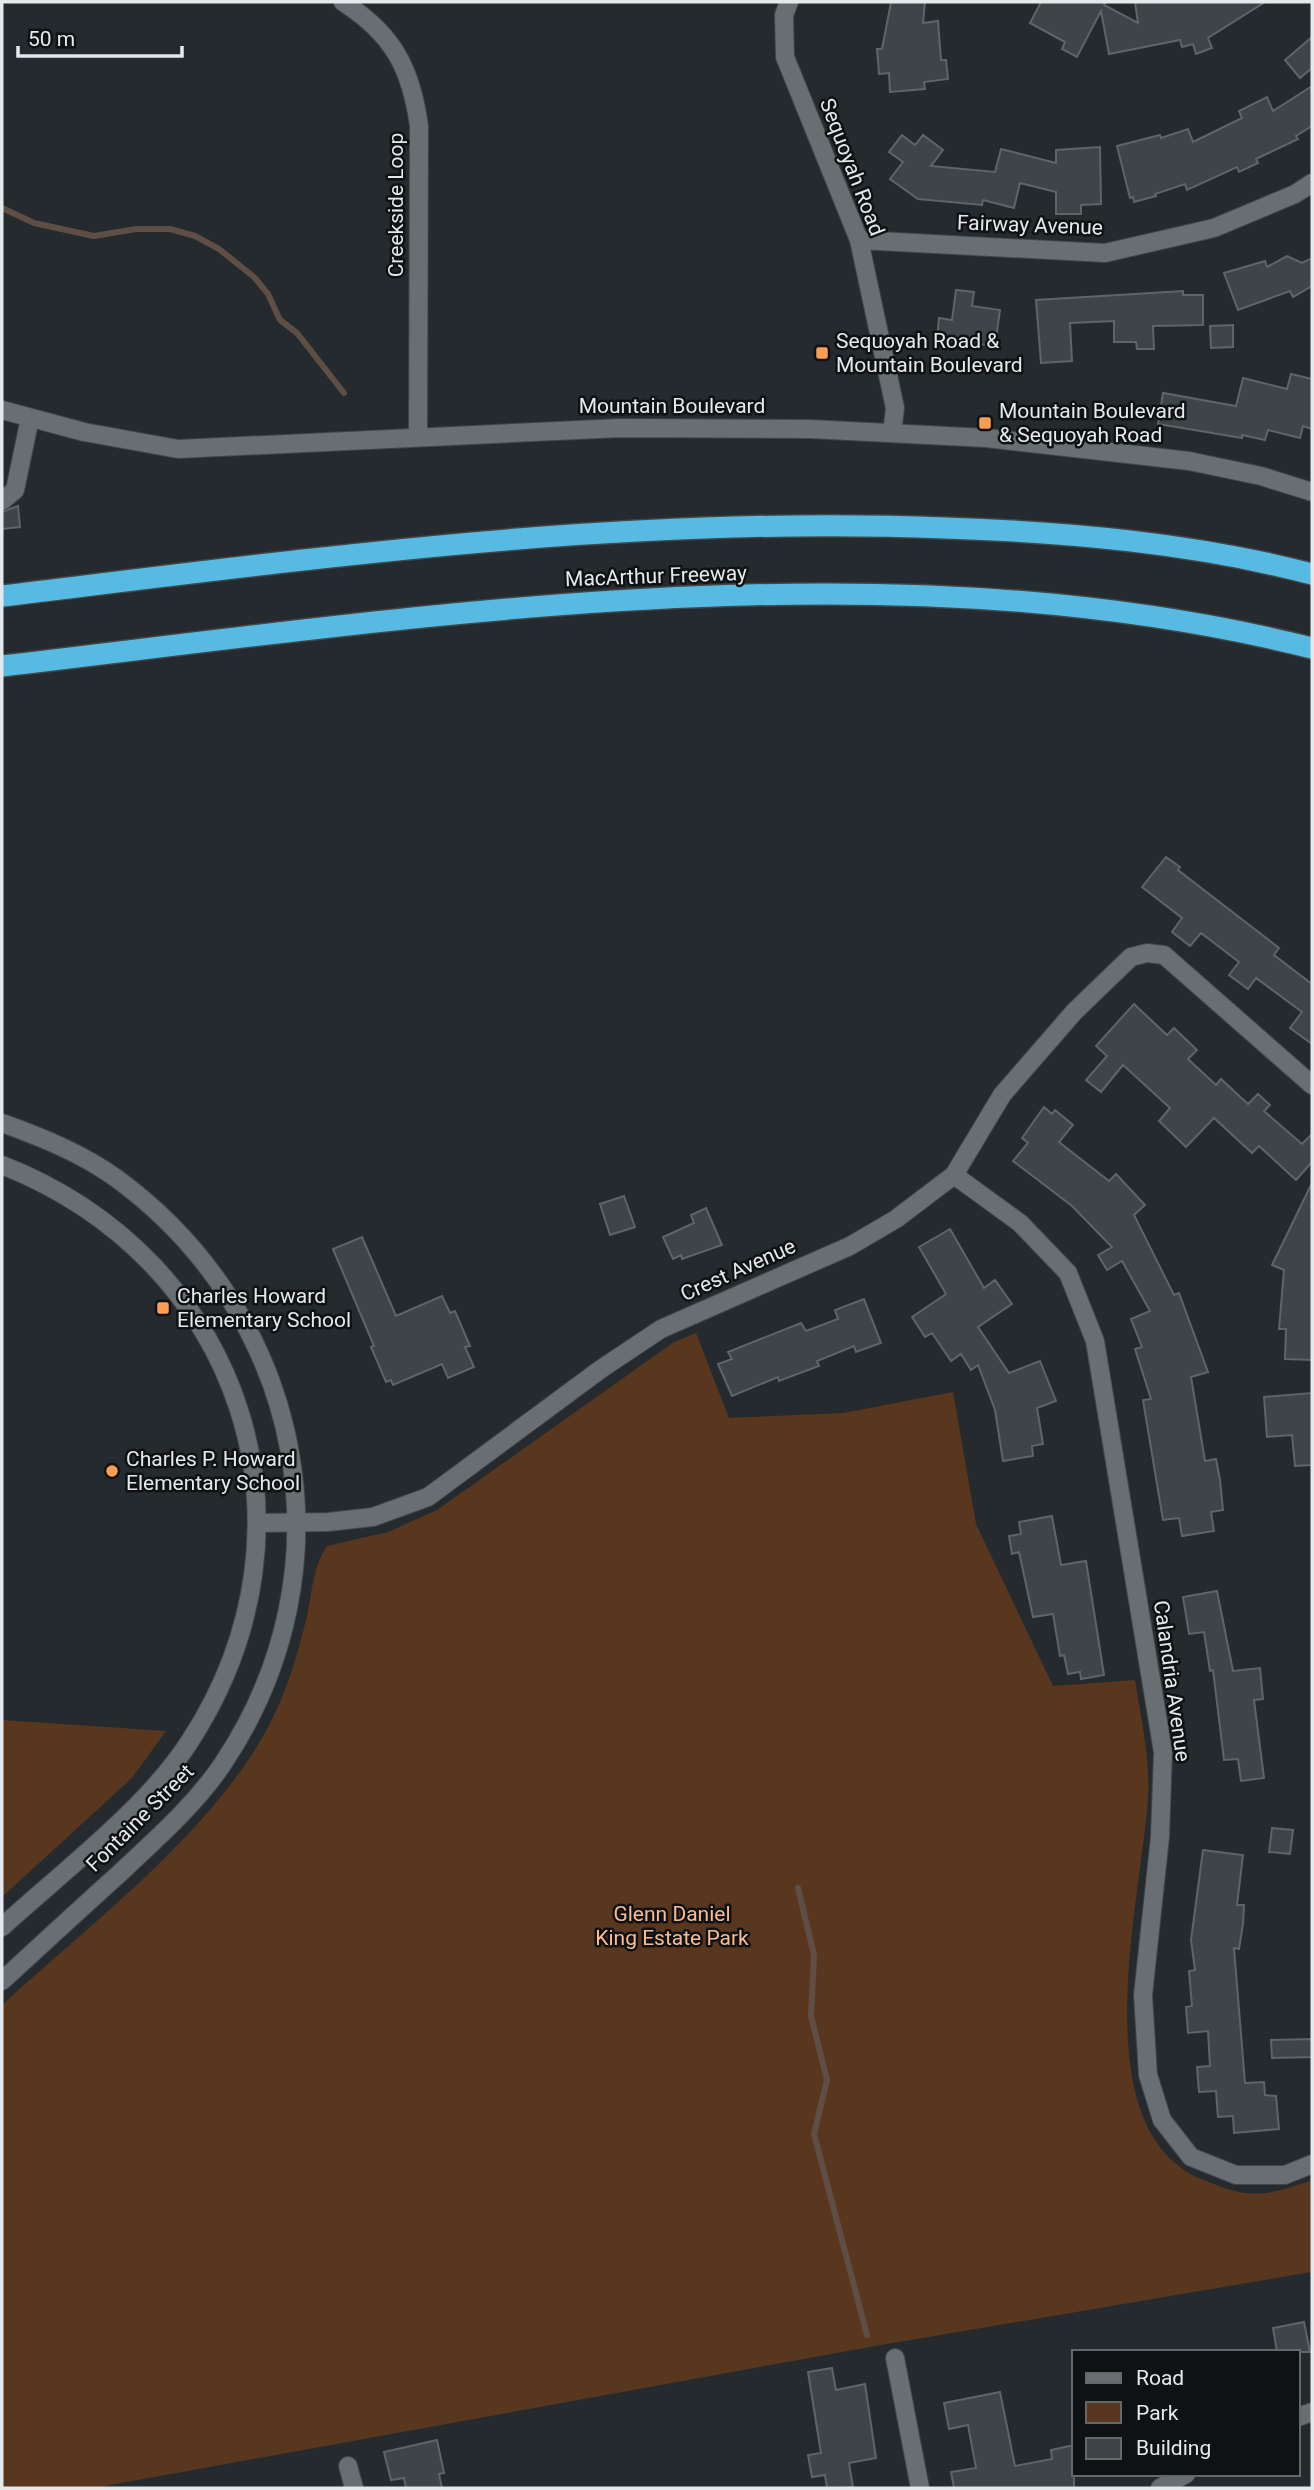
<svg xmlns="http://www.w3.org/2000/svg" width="1314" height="2490" viewBox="0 0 1314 2490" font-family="Roboto,sans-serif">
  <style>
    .park { fill: #59371e }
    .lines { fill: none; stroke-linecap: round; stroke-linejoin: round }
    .stream { stroke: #5e4e46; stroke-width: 6 }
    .building { fill: #3e4548; stroke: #5d6568; stroke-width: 2 }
    .minor-casing { stroke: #414648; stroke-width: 20 }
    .tertiary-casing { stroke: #414648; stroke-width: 20 }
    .motorway-casing { stroke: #414648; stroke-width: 24 }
    .minor { stroke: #686f73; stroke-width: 18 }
    .tertiary { stroke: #686f73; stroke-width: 18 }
    .motorway { stroke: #56bae2; stroke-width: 21 }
    .poi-dot { fill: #fc9d54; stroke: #0f1214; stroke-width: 2.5 }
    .labels { text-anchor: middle; stroke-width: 5; stroke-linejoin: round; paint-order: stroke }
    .street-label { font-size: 21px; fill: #e4e9eb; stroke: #0f1214 }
    .poi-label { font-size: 21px; fill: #e4e9eb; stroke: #0f1214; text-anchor: start }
    .park-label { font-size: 21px; fill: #fbbb8e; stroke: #0f1214 }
  </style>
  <rect width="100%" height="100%" fill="#242a2d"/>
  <path class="park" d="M696 1333 729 1418 843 1413 953 1392 976 1524 1053 1686 1135 1680C1141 1718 1150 1758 1148 1796 1143 1894 1080 2127 1201 2179 1252 2200 1262 2197 1312 2180V2272L881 2345 94 2488H2V2005C91 1923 207 1837 266 1731 286 1695 297 1656 307 1616 312 1593 313 1566 327 1546L388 1532 437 1510 674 1342Z
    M2 1720 166 1731 132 1778 2 1897Z"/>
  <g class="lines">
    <path class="stream" d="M2 208 34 223 94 236 136 229H170L195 236 219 249 254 277 268 294 280 320 297 333 344 393
      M798 1888 814 1955 811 2016 827 2080 814 2134 867 2335"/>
  </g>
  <path class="building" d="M891 2H925L923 23 938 21 941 60H946L948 79 924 82 925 89 890 92 889 73 879 74 877 49H882Z
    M1041 2H1106L1104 5 1138 23 1135 2H1265L1208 38 1212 48 1196 54 1193 44 1182 47 1180 40 1109 54 1101 11 1077 57 1062 49 1065 42 1030 23Z
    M1312 37V68L1300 78 1285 60Z
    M1312 86V126L1296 136 1298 139 1256 159 1258 163 1239 172 1237 167 1187 190 1185 184 1155 194 1156 196 1134 202 1133 197 1130 198 1117 146 1160 135 1161 138 1188 129 1193 142 1242 118 1239 111 1267 97 1273 111Z
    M902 135 915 145 923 135 943 150 931 166 995 172 1001 149 1056 163V150L1100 147 1101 204 1081 205V214H1056V192L1020 183 1014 208 983 200 982 205 918 199 890 179 903 162 889 152Z
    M1287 256 1302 263 1312 258V286L1293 297 1290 291 1238 310 1224 273 1265 261 1267 267Z
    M956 290 974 292 972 306 1000 310 995 346 937 339 939 318 952 320Z
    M1183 291V295H1203V325L1153 326 1154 349H1137L1136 342H1114V321L1070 323 1072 361 1041 363 1036 300Z
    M1233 325V347L1211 348 1210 326Z
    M1291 374 1312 379V429L1303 426 1300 438 1268 430 1265 440 1242 435V438L1158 424 1163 393 1236 406 1243 378 1287 389Z
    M18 506 20 527 2 529V512Z
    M1166 857 1180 867 1178 870 1279 948 1274 955 1312 984V1044L1290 1028 1302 1012 1256 978 1248 989 1229 975 1239 962 1201 933 1190 946 1172 932 1182 918 1142 887Z
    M1134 1004 1167 1035 1174 1028 1197 1050 1188 1059 1216 1085 1221 1079 1248 1104 1258 1094 1270 1105 1264 1111 1302 1144 1312 1134V1162L1296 1180 1259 1146 1252 1153 1214 1118 1186 1147 1159 1121 1170 1108 1123 1065 1101 1092 1086 1080 1107 1056 1096 1046Z
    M1044 1107 1052 1114 1055 1110 1073 1125 1059 1142 1109 1181 1116 1174 1145 1205 1134 1215 1174 1295 1179 1293 1208 1372 1191 1377 1205 1461 1216 1459 1220 1480 1223 1510 1211 1512 1214 1531 1182 1536 1179 1518 1163 1520 1143 1400 1151 1399 1135 1349 1142 1347 1131 1319 1150 1311 1122 1261 1107 1270 1098 1255 1112 1247 1072 1206 1013 1161 1028 1143 1022 1138Z
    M1312 1183V1360L1285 1359 1286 1329H1279L1284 1270 1272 1265Z
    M624 1196 635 1227 610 1235 600 1204Z
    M706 1208 722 1245 682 1259 681 1255 673 1259 663 1237 694 1223 691 1215Z
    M950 1229 984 1288 995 1280 1012 1304 978 1327 1009 1373 1040 1361 1056 1401 1037 1408 1043 1444 1032 1446 1033 1456 1003 1461 995 1410 978 1365 971 1370 961 1354 951 1361 932 1333 925 1337 912 1317 946 1294 919 1247Z
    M362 1237 396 1316 442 1296 450 1313 455 1311 470 1346 465 1347 474 1367 448 1378 442 1364 393 1385 391 1380 386 1382 371 1347 374 1346 333 1249Z
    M864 1299 881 1343 856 1352 854 1346 817 1361 819 1366 779 1381 778 1377 732 1396 718 1364 732 1359 728 1352 801 1323 806 1331 838 1319 835 1310Z
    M1312 1393V1465L1295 1466 1292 1435 1267 1437 1264 1397Z
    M1052 1516 1061 1565 1086 1561 1104 1675 1081 1679 1080 1672 1068 1674 1064 1655 1060 1656 1053 1614 1033 1617 1019 1552 1012 1554 1009 1536 1021 1534 1019 1522Z
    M1217 1591 1233 1671 1260 1668 1263 1699 1254 1700 1264 1778 1241 1781 1238 1759 1224 1760 1213 1670 1210 1671 1204 1632 1189 1634 1183 1597Z
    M1272 1828 1293 1830 1290 1854 1269 1852Z
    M1203 1850 1243 1855 1237 1905H1244L1243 1924 1239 1949 1234 1948 1245 2083 1264 2082 1265 2095 1276 2096 1279 2129 1234 2133 1233 2116 1218 2117 1216 2091 1199 2092 1197 2067 1210 2066 1208 2031 1188 2033 1186 2007 1192 2006 1189 1971 1195 1970 1191 1940Z
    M1312 2039V2057L1272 2058 1271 2040Z
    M1304 2322 1310 2352H1277L1273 2328Z
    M832 2368 836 2390 865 2384 876 2458 849 2463 853 2487 844 2488H827L825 2475 812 2477 808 2455 821 2453 808 2372Z
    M1000 2392 1015 2466 1052 2459 1051 2450 1074 2445V2488H954L951 2472 976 2468 968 2425 949 2429 944 2403Z
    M437 2440 444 2473 439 2474 442 2488H406L404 2478 391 2480 384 2452Z"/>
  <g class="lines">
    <defs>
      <path id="minor" d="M343 2C393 34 411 68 419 126L418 436
        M789 2 784 15 785 57 859 240 895 408 892 433
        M859 240 1105 253 1214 228 1295 194 1312 183
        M2 501 15 490 30 418
        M954 1175 1020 1223 1068 1273 1095 1341 1163 1752 1160 1837 1143 1995 1148 2075 1162 2120 1191 2157 1236 2175H1285L1312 2164
        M258 1523 328 1522 373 1517 428 1497 601 1369 661 1329 850 1246 896 1219 954 1175 1002 1095 1074 1012 1131 957 1147 953 1164 955 1312 1085
        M895 2358 920 2488
        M1298 2417 1312 2412
        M348 2466 354 2488
        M1160 2488 1186 2474"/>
      <path id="tertiary" d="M2 410 84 432 178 449 620 428 810 429 986 438 1189 461 1261 476 1312 492
        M2 1123C41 1137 81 1153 116 1178 305 1316 354 1569 222 1765 194 1806 156 1839 120 1873 80 1909 41 1945 2 1981
        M2 1165C241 1259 330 1525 190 1741 148 1807 61 1873 2 1927"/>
      <path id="motorway" d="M2 596C317 558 627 515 945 528 1067 532 1193 543 1312 574
        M2 666C430 616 887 542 1312 648"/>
    </defs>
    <use href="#minor" class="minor-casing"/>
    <use href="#tertiary" class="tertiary-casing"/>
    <use href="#motorway" class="motorway-casing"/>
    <use href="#minor" class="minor"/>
    <use href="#tertiary" class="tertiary"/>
    <use href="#motorway" class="motorway"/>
  </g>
  <g class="poi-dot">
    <rect x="815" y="346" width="14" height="14" rx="3.5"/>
    <rect x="978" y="416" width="14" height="14" rx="3.5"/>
    <rect x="156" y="1301" width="14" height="14" rx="3.5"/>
    <circle cx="112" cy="1471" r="7"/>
  </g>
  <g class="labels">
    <g class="street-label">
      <text transform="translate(852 167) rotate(69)" y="7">Sequoyah Road</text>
      <text transform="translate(396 205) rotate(-90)" y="7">Creekside Loop</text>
      <text transform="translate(1030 225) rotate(2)" y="7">Fairway Avenue</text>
      <text x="672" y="413">Mountain Boulevard</text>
      <text transform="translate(656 576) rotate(-2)" y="7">MacArthur Freeway</text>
      <text transform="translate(738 1270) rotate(-24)" y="7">Crest Avenue</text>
      <text transform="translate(1172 1681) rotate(82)" y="7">Calandria Avenue</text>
      <text transform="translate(140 1818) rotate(-45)" y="7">Fontaine Street</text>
    </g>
    <g class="poi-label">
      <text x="836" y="348">Sequoyah Road &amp;<tspan x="836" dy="24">Mountain Boulevard</tspan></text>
      <text x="999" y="418">Mountain Boulevard<tspan x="999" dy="24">&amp; Sequoyah Road</tspan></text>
      <text x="177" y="1303">Charles Howard<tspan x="177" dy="24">Elementary School</tspan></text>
      <text x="126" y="1466">Charles P. Howard<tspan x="126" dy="24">Elementary School</tspan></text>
    </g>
    <g class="park-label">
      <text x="672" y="1921">Glenn Daniel<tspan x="672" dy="24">King Estate Park</tspan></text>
    </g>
  </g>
  <rect width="1314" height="2490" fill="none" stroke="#e4e9eb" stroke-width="7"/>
  <rect x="1072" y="2350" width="228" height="126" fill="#0f1214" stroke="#64686a" stroke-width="2"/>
  <rect x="1086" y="2373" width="35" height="10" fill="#686f73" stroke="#64686a" stroke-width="2"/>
  <text x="1136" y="2385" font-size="21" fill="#e4e9eb">Road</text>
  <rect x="1086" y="2402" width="35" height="21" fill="#59371e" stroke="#64686a" stroke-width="2"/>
  <text x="1136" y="2420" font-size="21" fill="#e4e9eb">Park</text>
  <rect x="1086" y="2438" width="35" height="21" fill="#3e4548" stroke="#64686a" stroke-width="2"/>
  <text x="1136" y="2455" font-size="21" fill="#e4e9eb">Building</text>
  <path d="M18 46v10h164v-10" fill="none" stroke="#e4e9eb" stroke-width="3.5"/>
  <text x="28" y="46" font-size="21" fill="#e4e9eb" stroke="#0f1214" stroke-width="5" paint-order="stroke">50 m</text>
</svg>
